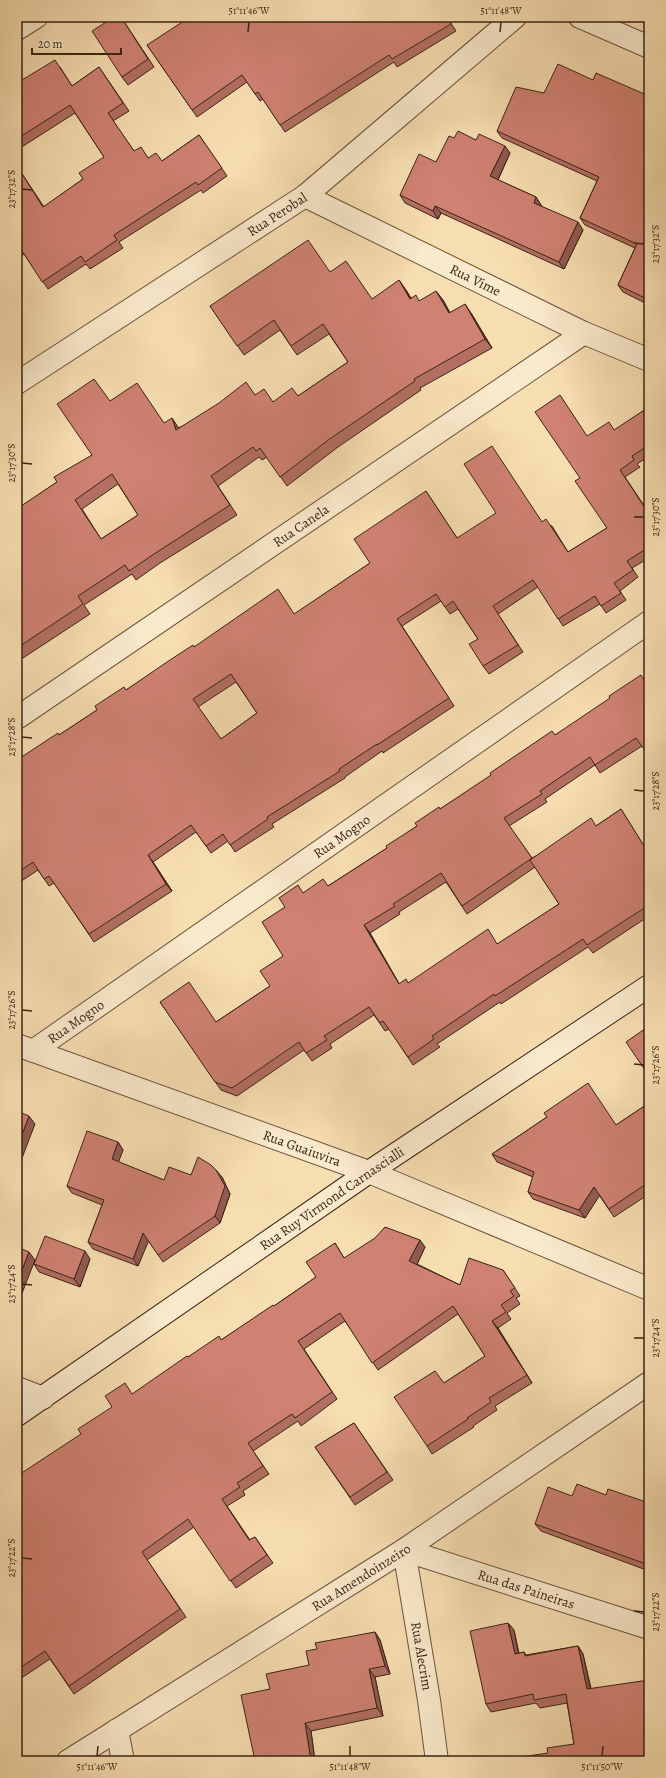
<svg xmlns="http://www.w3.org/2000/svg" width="666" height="1778" viewBox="0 0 666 1778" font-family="Alegreya,serif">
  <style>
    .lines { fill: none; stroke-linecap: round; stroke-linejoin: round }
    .street-casing { stroke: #6a523e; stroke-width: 24 }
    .secondary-casing { stroke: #3b2317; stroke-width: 24 }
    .street { stroke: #faeacc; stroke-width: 22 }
    .secondary { stroke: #faeacc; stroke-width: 22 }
    .wall { fill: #b26f62; stroke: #3b2317; fill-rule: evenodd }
    .shaded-wall { fill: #915a50; stroke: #3b2317 }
    .building { fill: #cf8172; stroke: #3b2317; fill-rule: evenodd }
    .ticks { fill: none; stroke: #3b2317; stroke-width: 1.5 }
    .labels { text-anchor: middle; stroke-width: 3; stroke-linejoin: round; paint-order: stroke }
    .street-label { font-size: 14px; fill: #3b2317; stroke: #faeacc }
    .neatline { fill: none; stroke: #3b2317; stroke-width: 1.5 }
    .ticks-label { font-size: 10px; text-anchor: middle; fill: #3b2317 }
  </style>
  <rect width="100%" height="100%" fill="#f7deb1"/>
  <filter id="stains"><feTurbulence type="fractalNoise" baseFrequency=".005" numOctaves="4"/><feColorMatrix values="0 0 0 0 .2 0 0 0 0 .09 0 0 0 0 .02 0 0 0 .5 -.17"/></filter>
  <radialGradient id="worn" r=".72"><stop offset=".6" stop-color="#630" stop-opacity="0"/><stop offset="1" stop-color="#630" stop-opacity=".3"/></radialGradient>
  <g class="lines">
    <defs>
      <g id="street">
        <path d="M580 17 649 47"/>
        <path d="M17 29 36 17"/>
        <path id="s1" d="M305 196 584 333 649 360"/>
        <path id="s2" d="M17 383 305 196 515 17"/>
        <path id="s3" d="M17 718 584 333"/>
        <path id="s4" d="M17 1045 369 1172 649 1289"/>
        <path id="s5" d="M33 1051 649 622"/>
        <path d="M17 1388 43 1398"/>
        <path d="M117 1730 123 1761"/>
        <path id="s6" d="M68 1761 404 1550 649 1383"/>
        <path id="s7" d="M437 1761 429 1700 404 1550 649 1628"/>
      </g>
      <g id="secondary">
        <path id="s8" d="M17 1415 369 1172 649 986"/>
      </g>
    </defs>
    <use href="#street" class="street-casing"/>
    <use href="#secondary" class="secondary-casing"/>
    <use href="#street" class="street"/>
    <use href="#secondary" class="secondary"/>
  </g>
  <path class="wall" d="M121 17 154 67 128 85 122 77Z
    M447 17 456 31 397 67 394 62 285 132 263 99 260 101 247 82 197 117 147 45Z
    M60 67 72 86 99 67 129 111 113 121 134 151 149 158 162 161 199 135 227 176 203 193 201 190 119 242 123 248 90 269 86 264 48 289 24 254 17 259V166L44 207 83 179 104 157 75 113 17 150V83Z
    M593 80 649 96V305L623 292 618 285 635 248 585 225 580 218 597 181 502 138 497 131 544 93Z
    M454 138 476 140 510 153 498 180 536 197 541 205V206L583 230 564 269 441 213 438 219 405 203 400 195 436 162Z
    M330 272 372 299 406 290 411 298 420 301 443 300 450 313H471L492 348 420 388 421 390 338 447 287 486 267 457 262 460 259 457 218 486 237 515 160 563 136 580 132 574 84 605 90 614 23 658 17 649V506L19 508 57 482 92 455 110 401 165 423 178 427V428L255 395 273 402 298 396 348 362 329 334 297 355 280 330 244 355 210 306ZM118 484 138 515 101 539 82 509Z
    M649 407V456L637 464 640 467 625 477 647 510 649 509V558L632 568 638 577 620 591 626 600 606 613 600 604 563 626 538 587 498 614 523 652 489 674 483 666 478 639 458 609 450 614 441 601 402 626 454 706 383 753 382 751 345 777V778L272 824 274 827 235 852 228 841 211 853 196 832 153 862 172 891 94 942 54 883 49 886 38 870 17 884V760L59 735 97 710 126 690 194 647 295 614 370 563 426 491 457 538 542 522 552 526 568 552 607 528 580 478 588 436 615 430ZM236 682 257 713 221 739 198 707Z
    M649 686V757L642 746 600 773 595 765 545 799 547 802 509 826 532 858 596 826 621 809 649 854V916L593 953 588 947 501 1004 500 1002 437 1044 440 1047 413 1065 389 1029 385 1031 374 1015 330 1044 332 1048 312 1061 304 1050 237 1096 221 1090 160 1002 216 1022 270 986 283 956 285 907 303 893 328 886 387 848 440 809 555 735ZM535 867 559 904 498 944 408 983 399 984 370 933 400 914 399 912 446 882 467 914Z
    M649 1103V1194L614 1217 599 1195 585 1218 533 1199 528 1192 533 1177 497 1162 492 1154 547 1117 616 1125Z
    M118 1142 123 1150 118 1162 164 1180 191 1175 222 1177 230 1194 220 1223 163 1262 148 1240 138 1266 93 1249 88 1242 102 1205 72 1193 67 1186Z
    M335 1243 344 1258 425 1247 417 1264 460 1285 503 1270 520 1296 516 1298 520 1304 507 1313 511 1319 498 1328 532 1383 495 1406 497 1410 473 1426 474 1427 432 1454 427 1446 444 1383 485 1356 458 1314 378 1370 345 1321 304 1349 337 1399 301 1426 298 1421 253 1451 269 1474 243 1491 245 1495 227 1506 250 1540 255 1537 273 1563 236 1588 194 1527 147 1560 186 1617 74 1694 50 1659 17 1681V1623L23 1619 81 1434 133 1394 188 1357 221 1340 274 1306 316 1277Z
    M90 1259 80 1287 39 1272 34 1264Z
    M354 1423 393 1480 355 1505 315 1447Z
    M606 1495 649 1503V1571L541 1531 535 1524 572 1496Z
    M508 1623 514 1630 519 1653 524 1652 526 1655 578 1646 583 1654 591 1688 649 1761 548 1753 574 1744 567 1703 540 1708 536 1703 491 1712 486 1704Z
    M375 1632 380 1640 390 1674 375 1677 383 1716 311 1731 315 1761H255L309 1665 317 1649Z"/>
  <path class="shaded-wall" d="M505 146 510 153 496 184 490 176Z
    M536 197 541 205 539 211 534 203Z
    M435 206 441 213 438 219 433 211Z
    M578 222 583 230 564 269 559 262Z
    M399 280 406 290 416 308 410 299Z
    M436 291 443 300 455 322 449 313Z
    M465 304 471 313 492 348 485 339Z
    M172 418 178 427 182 439 176 430Z
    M148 855 153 862 172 891 166 884Z
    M364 925 370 933 404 992 399 984Z
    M29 1116 35 1124 17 1171V1148Z
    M118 1142 123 1150 117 1166 112 1159Z
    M216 1170 222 1177 230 1194 220 1223 215 1216Z
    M594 1187 600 1195 585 1218 579 1210Z
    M143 1233 149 1240 138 1266 133 1259Z
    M420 1240 425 1247 415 1269 409 1261Z
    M85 1251 90 1259 80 1287 74 1279Z
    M29 1252 35 1260 17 1306V1283Z
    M492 1321 498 1328 532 1383 527 1375Z
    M508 1623 514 1630 520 1662 515 1654Z
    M375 1632 380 1640 390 1674 385 1666Z
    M578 1646 583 1654 592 1697 587 1689Z
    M369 1669 375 1677 383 1716 377 1708Z
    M305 1723 311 1731 315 1761H311Z"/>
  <path class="building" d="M114 17H121L148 59 122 77 92 31Z
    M190 17H446L451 24 392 59 389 55 280 125 258 92 255 94 242 75 192 110 147 45Z
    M55 60 72 86 99 67 123 103 108 113 134 151 141 147 148 158 156 153 162 161 199 135 222 168 198 185 196 182 114 235 117 240 85 262 81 256 42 282 19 246 17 248V166L43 207 83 179 79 173 104 157 70 105 17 139V83Z
    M558 64 593 80 596 73 649 96V300L618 285 637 244 580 218 599 177 497 131 516 87 544 93Z
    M458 131 476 140 479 134 505 146 490 176 536 197 534 203 578 222 559 262 435 206 433 211 400 195 419 154 436 162 449 136 454 138Z
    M308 240 330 272 346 261 372 299 399 280 410 299 416 295 419 301 436 291 449 313 465 304 485 339 414 379 415 381 331 438 280 477 260 448 256 451 253 447 211 476 230 505 154 554 129 571 125 565 78 596 83 604 17 648V506L18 508 57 482 54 477 92 455 57 404 94 379 110 401 137 383 164 423 172 418 176 430 219 403 246 382 255 395 264 389 273 402 292 388 298 396 348 362 323 324 291 346 274 320 237 346 210 306ZM112 474 138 515 101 539 75 500Z
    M560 395 587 436 609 422 614 430 649 407V445L632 456 634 460 620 470 647 511 649 509V547L627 561 633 570 614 583 621 593 601 606 595 596 558 619 533 580 493 606 518 645 483 666 469 644 478 639 453 601 445 607 436 594 397 619 449 698 377 745V744L339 769 340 771 267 817 268 819 230 845 223 834 206 846 191 825 148 855 166 884 89 934 49 876 44 879 33 862 17 873V760L58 733 59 735 97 710 95 706 124 687 126 690 167 662 193 645 194 647 278 589 294 614 370 563 354 539 426 491 457 538 496 513 464 464 492 446 542 522 546 519 568 552 607 528 575 481 580 478 535 412ZM231 674 257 713 221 739 193 699Z
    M641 675 649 687V754L647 751 646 752 636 738 595 765 590 757 540 791 542 794 504 818 532 858 462 906 441 873 393 904 395 906 364 925 399 984 406 979 408 983 488 929 497 944 559 904 530 860 591 818 596 826 621 809 649 854V905L587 945 583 939 495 996 494 994 432 1036 434 1039 408 1057 383 1021 380 1023 369 1007 324 1036 327 1040 306 1053 299 1042 232 1088 215 1082 160 1002 189 982 216 1022 270 986 260 971 283 956 262 922 285 907 279 898 298 885 303 893 323 879 328 886 387 848 386 846 417 826 415 823 439 807 440 809 491 775 490 773 552 731 555 735 610 698 609 696Z
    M649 1026V1076L626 1042Z
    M588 1083 616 1125 649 1103V1182L609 1209 594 1187 579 1210 528 1192 534 1172 492 1154 547 1117 544 1113Z
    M17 1111 29 1116 17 1148Z
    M87 1131 118 1142 112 1159 164 1180 169 1167 191 1175 198 1157 211 1165 216 1170 225 1186 215 1216 158 1255 143 1233 133 1259 88 1242 104 1200 67 1186Z
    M385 1227 420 1240 409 1261 460 1285 469 1258 503 1270 515 1288 510 1291 514 1296 501 1305 506 1312 492 1321 527 1375 489 1398 491 1402 467 1418 468 1419 427 1446 394 1397 435 1371 444 1383 485 1356 453 1306 372 1363 340 1313 298 1341 332 1392 295 1418 292 1414 248 1443 263 1466 237 1483 240 1487 222 1499 249 1540 255 1537 267 1555 230 1581 188 1519 142 1552 180 1609 69 1686 45 1651 17 1670V1623L23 1619 17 1611V1476L81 1434 78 1429 112 1407 105 1396 125 1383 132 1394 187 1356 188 1357 219 1336 221 1340 273 1305 274 1306 316 1277 306 1262 335 1243 344 1258 375 1238Z
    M45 1236 85 1251 74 1279 34 1264Z
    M17 1247 29 1252 17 1283Z
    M354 1423 387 1472 350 1497 315 1447Z
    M577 1484 606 1495 608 1489 649 1503V1565L535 1524 548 1487 572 1496Z
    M508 1623 515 1654 524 1652 525 1656 578 1646 587 1689 649 1680V1761H494L548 1753 547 1748 574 1744 566 1694 534 1700 533 1694 486 1704 470 1631Z
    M375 1632 385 1666 369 1669 377 1708 305 1723 311 1761H255L241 1695 270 1689 266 1674 309 1665 306 1651 317 1649 315 1643Z"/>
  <path class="ticks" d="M248 32 249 22M500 32 501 22M22 189 32 190M634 243 644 244M22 463 32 464M634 517H644M22 737 32 738M634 790 644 791M22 1010 32 1011M634 1064 644 1065M22 1284 32 1285M634 1338H644M22 1558 32 1559M634 1611 644 1612M97 1756 98 1746M350 1756V1746M602 1756 603 1746"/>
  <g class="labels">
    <g class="street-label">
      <text dy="5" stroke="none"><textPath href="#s2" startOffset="310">Rua Perobal</textPath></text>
      <text dy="5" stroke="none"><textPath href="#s1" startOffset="190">Rua Vime</textPath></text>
      <text dy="5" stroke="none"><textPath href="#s3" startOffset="343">Rua Canela</textPath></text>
      <text dy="5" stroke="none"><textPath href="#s5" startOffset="376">Rua Mogno</textPath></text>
      <text dy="5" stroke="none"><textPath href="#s5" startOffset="52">Rua Mogno</textPath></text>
      <text dy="5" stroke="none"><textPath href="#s4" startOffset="303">Rua Guaiuvira</textPath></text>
      <text dy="5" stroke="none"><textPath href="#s8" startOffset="382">Rua Ruy Virmond Carnascialli</textPath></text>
      <text dy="5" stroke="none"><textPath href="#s6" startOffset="346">Rua Amendoinzeiro</textPath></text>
      <text dy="5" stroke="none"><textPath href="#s7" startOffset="342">Rua das Paineiras</textPath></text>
      <text transform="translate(422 1656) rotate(80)" y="5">Rua Alecrim</text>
    </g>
  </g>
  <rect width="666" height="1778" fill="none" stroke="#f7deb1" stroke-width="44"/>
  <path d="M32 48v6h89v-6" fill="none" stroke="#3b2317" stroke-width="2"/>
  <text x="38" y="48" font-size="12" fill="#3b2317" stroke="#faeacc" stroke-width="3" paint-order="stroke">20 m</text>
  <rect x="22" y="22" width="622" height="1734" class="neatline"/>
  <g class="ticks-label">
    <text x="249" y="14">51°11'46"W</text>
    <text x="501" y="14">51°11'48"W</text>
    <text transform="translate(11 189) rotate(-90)" y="4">23°17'32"S</text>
    <text transform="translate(655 244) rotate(-90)" y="4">23°17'32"S</text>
    <text transform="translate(11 463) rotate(-90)" y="4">23°17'30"S</text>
    <text transform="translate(655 517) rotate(-90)" y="4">23°17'30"S</text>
    <text transform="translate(11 737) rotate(-90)" y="4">23°17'28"S</text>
    <text transform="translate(655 791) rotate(-90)" y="4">23°17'28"S</text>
    <text transform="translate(11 1010) rotate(-90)" y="4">23°17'26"S</text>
    <text transform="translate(655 1065) rotate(-90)" y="4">23°17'26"S</text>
    <text transform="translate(11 1284) rotate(-90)" y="4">23°17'24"S</text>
    <text transform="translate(655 1338) rotate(-90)" y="4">23°17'24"S</text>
    <text transform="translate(11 1558) rotate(-90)" y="4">23°17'22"S</text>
    <text transform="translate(655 1612) rotate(-90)" y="4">23°17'22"S</text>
    <text x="97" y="1770">51°11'46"W</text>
    <text x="350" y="1770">51°11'48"W</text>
    <text x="602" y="1770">51°11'50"W</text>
  </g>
  <rect width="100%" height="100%" filter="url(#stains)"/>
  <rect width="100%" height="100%" fill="url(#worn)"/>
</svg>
